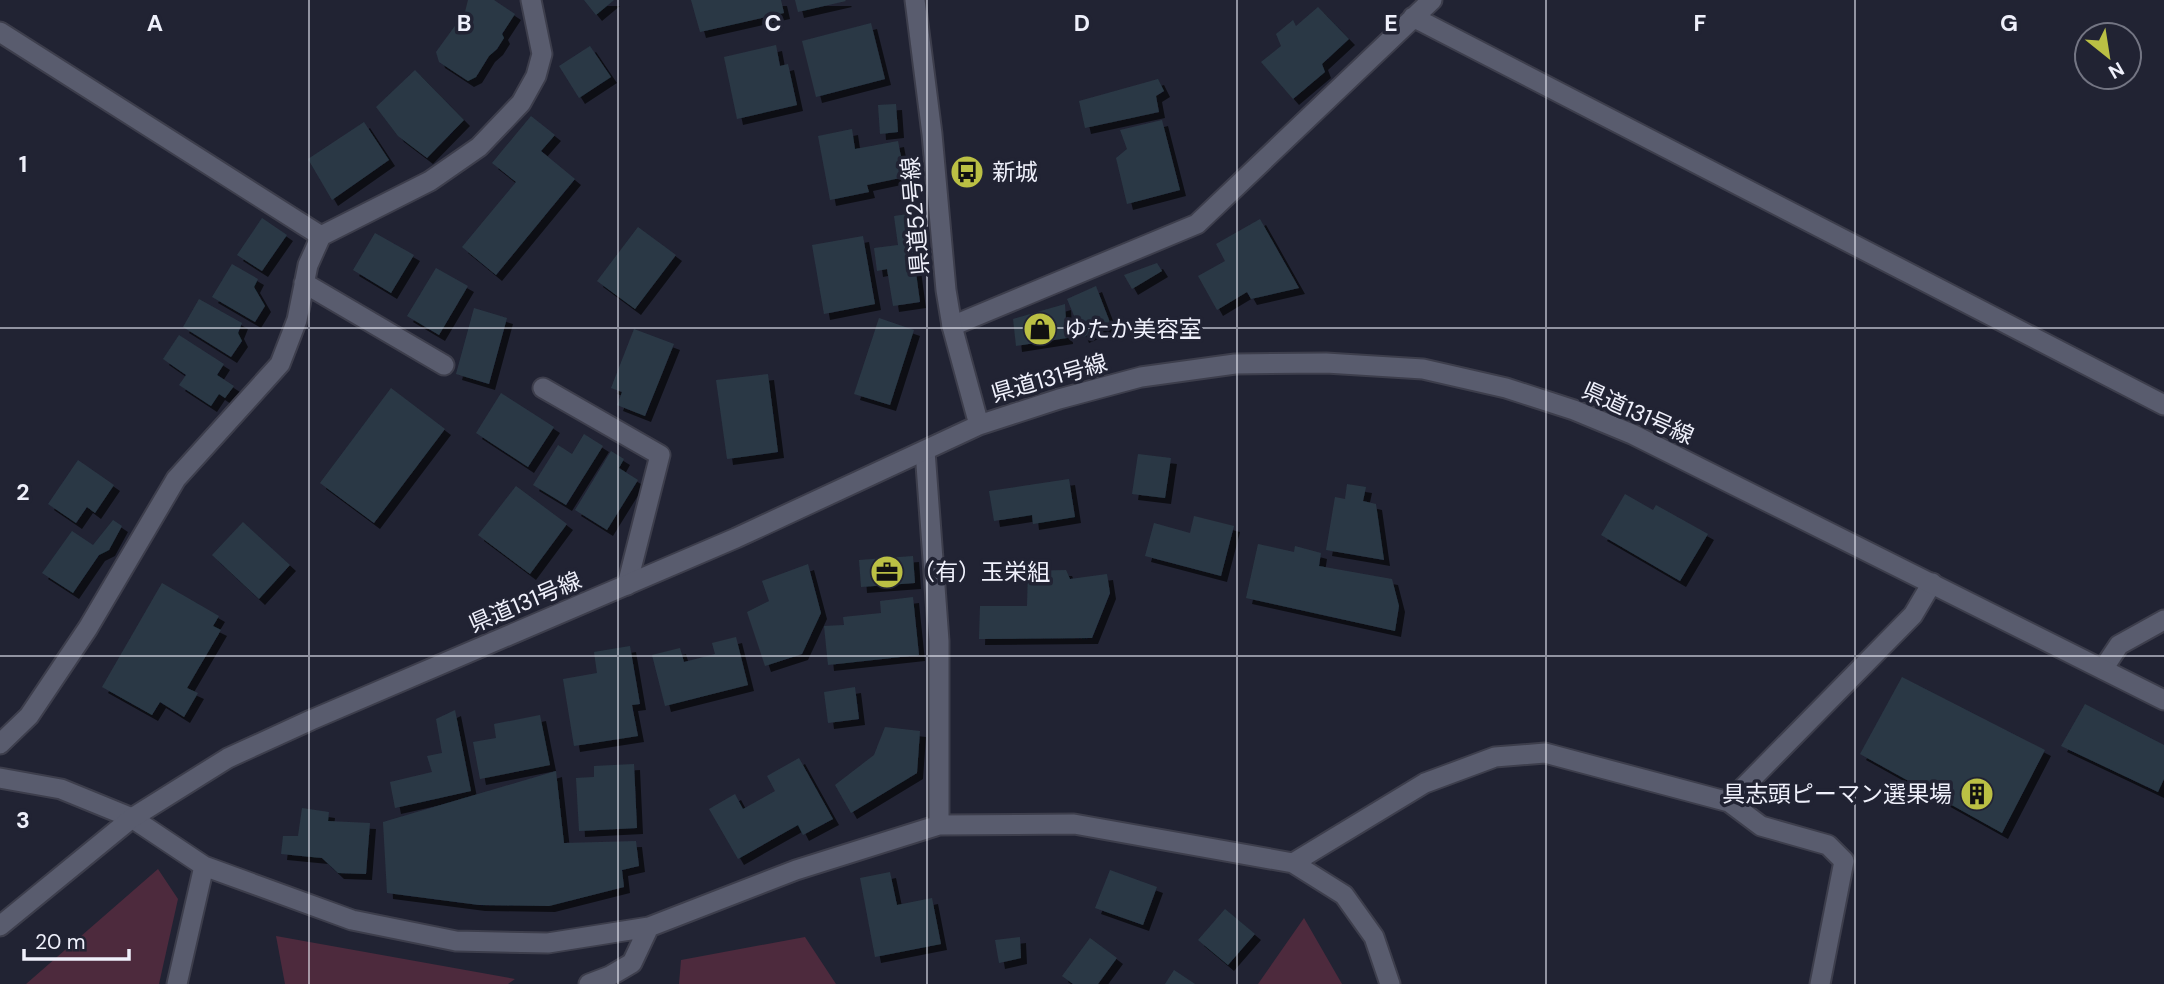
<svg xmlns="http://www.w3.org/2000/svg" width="2164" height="984" viewBox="0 0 2164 984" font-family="'DM Sans','Noto Sans JP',sans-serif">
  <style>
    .green { fill: #4d2a3d }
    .building { fill: #2a3845; filter: url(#shadow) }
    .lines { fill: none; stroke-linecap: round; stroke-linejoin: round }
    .minor-casing { stroke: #3d3e4c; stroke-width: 23 }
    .secondary-casing { stroke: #3d3e4c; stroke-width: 23 }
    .minor { stroke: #595c6e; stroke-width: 19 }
    .secondary { stroke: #595c6e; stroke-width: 19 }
    .grid { fill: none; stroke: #eff0fb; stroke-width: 2; stroke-opacity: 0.55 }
    .labels { text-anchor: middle; stroke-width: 7; stroke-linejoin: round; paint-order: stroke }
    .poi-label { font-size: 23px; fill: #eff0fb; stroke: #212333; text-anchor: start }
    .street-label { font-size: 23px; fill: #eff0fb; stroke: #212333 }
    .grid-label { font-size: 23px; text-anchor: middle; font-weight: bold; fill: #eff0fb; stroke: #212333; stroke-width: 7; stroke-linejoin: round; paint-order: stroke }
  </style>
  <defs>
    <filter id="shadow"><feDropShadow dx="6" dy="6" stdDeviation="0" flood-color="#0009"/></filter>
  </defs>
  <rect width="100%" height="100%" fill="#212333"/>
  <path class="green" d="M158 869 178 899 159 984H26Z
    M1304 918 1342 984H1258Z
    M276 936 515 979 508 984H285Z
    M805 937 836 984H679L681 960Z"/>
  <path class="building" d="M468 0H494L515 14 502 34 504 38 497 49 489 56 476 77 468 81 439 62 436 52 465 12Z
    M584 0H614L596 15Z
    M691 0H781L784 13 700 32Z
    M795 0H845L846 1 798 12Z
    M1318 7 1349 39 1322 64 1325 72 1293 99 1261 62 1281 46 1276 34 1293 20 1296 26Z
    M871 23 885 79 816 97 802 41Z
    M776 45 780 66 788 64 797 105 737 119 724 57Z
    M590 46 611 77 579 98 559 66Z
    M415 70 464 120 427 158 398 136 376 107Z
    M1158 79 1164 91 1156 96 1159 112 1085 128 1079 101Z
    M896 104 898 132 880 134 878 105Z
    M531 116 555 135 541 151 575 179 496 275 462 247 516 182 492 163Z
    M1162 120 1180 190 1127 204 1116 158 1127 149 1120 130Z
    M364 122 389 160 332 200 308 159Z
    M852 129 855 149 898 141 905 177 867 185 869 192 830 200 818 136Z
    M908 214 920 302 893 306 887 269 877 271 874 248 898 245 894 216Z
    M262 218 287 235 262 271 237 255Z
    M1260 219 1299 288 1251 299 1247 292 1217 310 1198 276 1225 261 1216 244Z
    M638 227 676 255 635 309 597 281Z
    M375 233 414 255 391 293 353 270Z
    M863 236 875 304 824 314 812 245Z
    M1157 263 1162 271 1132 289 1124 275Z
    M232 264 258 279 254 287 265 306 255 322 212 297Z
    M436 268 468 286 439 335 407 316Z
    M1096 286 1111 325 1083 337 1067 299Z
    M199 299 242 323 238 333 242 341 231 357 183 327Z
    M1065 304 1067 338 1016 346 1013 319Z
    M474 308 507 318 489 384 456 374Z
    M879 318 914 330 890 405 854 394Z
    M634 329 674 344 645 416 617 405 622 392 611 388Z
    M179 335 224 364 217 375 234 386 225 398 219 394 211 406 179 385 186 375 163 359Z
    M768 374 778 452 727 459 716 380Z
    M391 388 445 429 374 523 320 483Z
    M501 393 554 427 528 467 476 433Z
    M584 434 603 446 566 505 533 485 558 445 572 454Z
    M611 451 624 459 619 468 638 480 607 530 575 510Z
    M1138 454 1171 458 1165 498 1132 494Z
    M78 460 114 485 95 513 87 507 76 523 48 504Z
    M1069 479 1075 517 1033 524 1032 515 994 521 989 491Z
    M1347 484 1366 487 1363 501 1376 504 1384 560 1326 550 1335 497 1345 499Z
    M516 486 567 524 530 574 478 535Z
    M1625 494 1653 510 1656 505 1708 534 1680 581 1601 535Z
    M1194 516 1234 526 1221 576 1145 556 1154 523 1190 533Z
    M113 520 122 526 109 550 99 555 73 593 42 573 72 531 93 545Z
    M243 522 290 565 259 599 212 555Z
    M1258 544 1294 552 1295 546 1321 553 1319 566 1392 579 1399 606 1395 631 1246 598Z
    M913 556 915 583 861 587 859 560Z
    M808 564 821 613 802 654 765 666 747 612 769 601 762 581Z
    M1066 570 1070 579 1107 574 1110 593 1092 638 979 639 980 606H1027L1028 571Z
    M162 583 219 616 213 626 221 630 187 688 198 693 184 717 160 702 152 715 102 687Z
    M913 597 919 655 828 665 824 626 844 625 843 617 881 613 880 601Z
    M736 637 748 685 665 706 652 655 680 648 684 662 715 654 712 643Z
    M630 646 640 704 632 705 638 736 574 746 563 679 597 673 594 652Z
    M1902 677 2045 750 2002 833 1860 754Z
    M855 687 859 719 828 723 824 692Z
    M2085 704 2164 745V779L2158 792 2061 746Z
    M455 710 471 791 395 808 390 782 432 772 427 756 442 753 436 719Z
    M540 715 550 765 480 779 473 742 496 738 494 724Z
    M885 727 920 731 917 773 851 813 835 785 874 755Z
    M799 758 833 819 803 835 798 825 738 859 709 809 735 794 743 809 775 791 767 776Z
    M634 764 637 828 579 831 576 778 594 777V766Z
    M556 771 564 843 636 841 639 866 622 870 624 887 549 906 479 905 387 893 383 822Z
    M302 808 329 812 328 821 370 823 366 874 338 873 322 858 281 854 283 836H298Z
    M1110 870 1157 887 1143 925 1095 908Z
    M890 872 897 905 932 898 941 944 875 957 860 878Z
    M1225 909 1255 934 1228 965 1198 940Z
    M1020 937 1021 958 999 963 995 940Z
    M1090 938 1117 958 1098 984H1073L1062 976Z
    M1174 970 1195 984H1165Z"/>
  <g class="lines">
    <defs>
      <path id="minor" d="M1413 17 2164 405
        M0 32 321 236
        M304 283 444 365
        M952 326 1197 224 1432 0
        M543 388 660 455 627 585
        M925 451 939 641V825
        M2103 669 2119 645 2164 620
        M0 744 29 716 88 628 176 479 280 364 297 320 308 265 321 236 430 181 479 147 521 103 536 76 542 54 531 0
        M0 778 61 789 132 818 204 866 352 920 456 941 548 943 649 927 796 870 939 825 1074 824 1293 863 1344 895 1374 937 1390 984
        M1729 802 1913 615 1932 583
        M1293 863 1425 783 1495 757 1545 753 1729 802 1761 826 1828 845 1844 861 1820 984
        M177 984 204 866
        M589 984 610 976 632 963 649 927"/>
      <path id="secondary" d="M915 0 932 134 946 290 952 326 979 425
        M0 926 132 818 228 758 311 720 736 538 979 425 1059 399 1141 377 1235 364 1326 363 1423 369 1506 388 1574 410 1632 434 2164 700"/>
    </defs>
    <use href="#minor" class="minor-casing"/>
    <use href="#secondary" class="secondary-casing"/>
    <use href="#minor" class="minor"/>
    <use href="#secondary" class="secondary"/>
  </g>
  <path class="grid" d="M309 0V984M618 0V984M927 0V984M1237 0V984M1546 0V984M1855 0V984M0 328H2164M0 656H2164"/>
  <defs>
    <symbol id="bus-disc" viewBox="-11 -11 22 22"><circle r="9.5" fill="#bbc044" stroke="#212333"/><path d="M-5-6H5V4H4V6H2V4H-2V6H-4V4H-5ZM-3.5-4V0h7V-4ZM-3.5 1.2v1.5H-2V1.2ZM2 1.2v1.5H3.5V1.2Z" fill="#111"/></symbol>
    <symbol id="shop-disc" viewBox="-11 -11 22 22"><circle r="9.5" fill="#bbc044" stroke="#212333"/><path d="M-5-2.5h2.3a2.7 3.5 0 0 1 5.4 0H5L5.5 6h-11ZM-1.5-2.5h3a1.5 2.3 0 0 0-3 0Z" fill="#111"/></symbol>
    <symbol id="office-disc" viewBox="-11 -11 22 22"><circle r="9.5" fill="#bbc044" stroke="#212333"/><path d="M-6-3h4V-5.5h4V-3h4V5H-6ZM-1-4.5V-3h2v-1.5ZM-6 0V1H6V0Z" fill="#111"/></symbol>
    <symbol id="building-disc" viewBox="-11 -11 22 22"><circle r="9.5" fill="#bbc044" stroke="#212333"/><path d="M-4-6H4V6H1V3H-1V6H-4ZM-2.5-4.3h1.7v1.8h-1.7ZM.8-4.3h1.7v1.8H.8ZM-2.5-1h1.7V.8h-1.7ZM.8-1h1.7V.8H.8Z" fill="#111"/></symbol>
  </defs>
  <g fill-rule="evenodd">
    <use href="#bus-disc" x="948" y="153" width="38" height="38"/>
    <use href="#shop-disc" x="1021" y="310" width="38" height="38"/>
    <use href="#office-disc" x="868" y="553" width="38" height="38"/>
    <use href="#building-disc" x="1958" y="775" width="38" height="38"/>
  </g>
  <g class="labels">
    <g class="poi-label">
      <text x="992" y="180">新城</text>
      <text x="1064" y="337">ゆたか美容室</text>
      <text x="912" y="580">（有）玉栄組</text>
      <text x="1952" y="802" text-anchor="end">具志頭ピーマン選果場</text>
    </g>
    <g class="street-label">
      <text transform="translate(915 216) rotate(-95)" y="8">県道52号線</text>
      <text transform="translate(1049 378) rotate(-16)" y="8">県道131号線</text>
      <text transform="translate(1638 413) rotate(24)" y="8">県道131号線</text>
      <text transform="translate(525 602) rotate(-23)" y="8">県道131号線</text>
    </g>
  </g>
  <g class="grid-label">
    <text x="155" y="31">A</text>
    <text x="464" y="31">B</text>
    <text x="773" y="31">C</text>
    <text x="1082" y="31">D</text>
    <text x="1391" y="31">E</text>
    <text x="1700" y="31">F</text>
    <text x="2009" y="31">G</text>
    <text x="23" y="172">1</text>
    <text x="23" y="500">2</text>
    <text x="23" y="828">3</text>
  </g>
  <g transform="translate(2108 56) rotate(150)"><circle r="33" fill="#212333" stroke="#737583" stroke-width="2"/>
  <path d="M0-5L12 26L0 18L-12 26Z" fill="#bbc044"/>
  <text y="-10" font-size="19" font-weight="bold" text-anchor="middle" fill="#eff0fb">N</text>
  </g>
  <path d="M24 949v10h105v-10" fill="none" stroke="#eff0fb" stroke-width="3.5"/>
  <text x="35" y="949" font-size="21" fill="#eff0fb" stroke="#212333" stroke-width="5" paint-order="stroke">20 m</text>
</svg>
